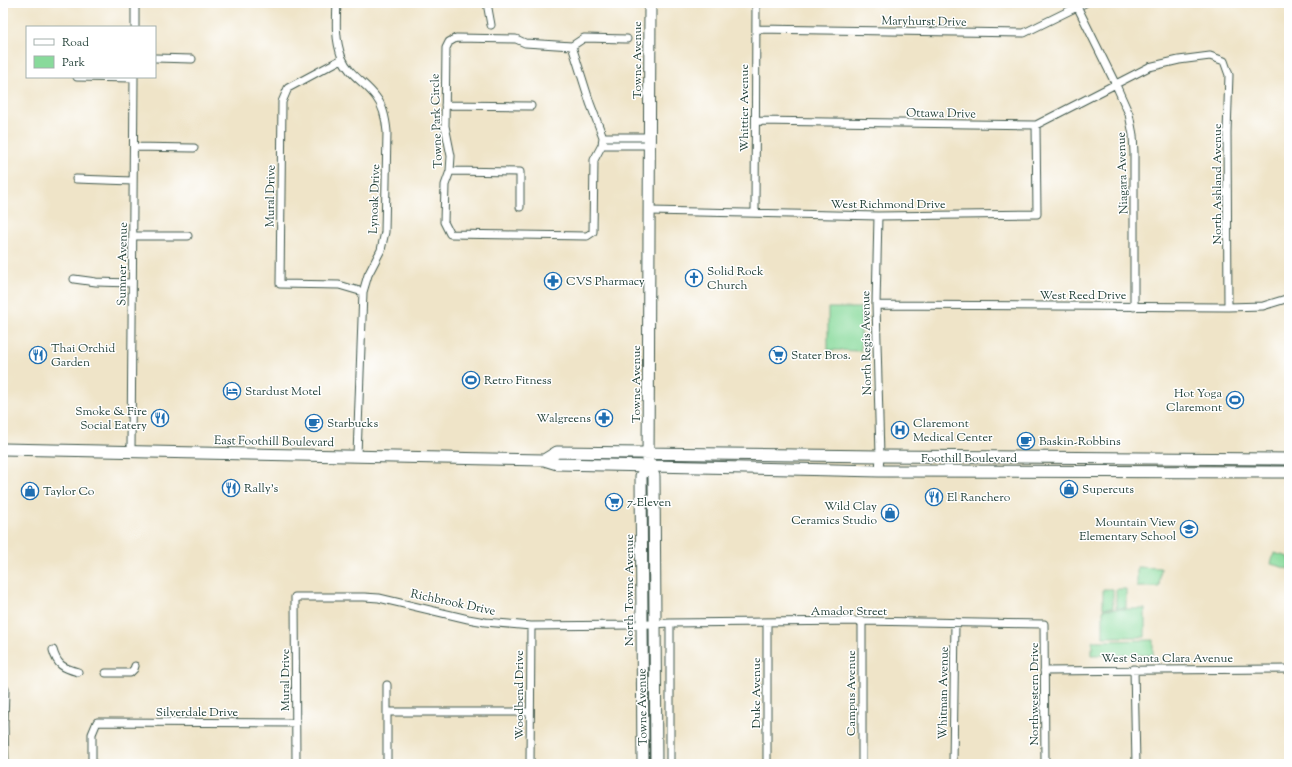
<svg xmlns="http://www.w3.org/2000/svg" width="1292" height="767" viewBox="0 0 1292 767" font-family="'Sorts Mill Goudy',serif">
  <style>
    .green { fill: #88da9b; stroke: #548c68 }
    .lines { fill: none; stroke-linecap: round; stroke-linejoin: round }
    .street-casing { stroke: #3e564a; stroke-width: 9 }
    .primary-casing { stroke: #3e564a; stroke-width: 13 }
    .street { stroke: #fff; stroke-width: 7 }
    .primary { stroke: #fff; stroke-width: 11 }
    .labels { text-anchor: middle; stroke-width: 3; stroke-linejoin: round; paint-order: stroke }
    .street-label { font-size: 12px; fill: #1f3d34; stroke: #fff }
    .poi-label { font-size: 12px; fill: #1f3d34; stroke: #fff; text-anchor: start }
  </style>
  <rect width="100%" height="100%" fill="#fff"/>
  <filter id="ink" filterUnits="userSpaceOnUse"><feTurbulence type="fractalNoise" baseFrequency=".025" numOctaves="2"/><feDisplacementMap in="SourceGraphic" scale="8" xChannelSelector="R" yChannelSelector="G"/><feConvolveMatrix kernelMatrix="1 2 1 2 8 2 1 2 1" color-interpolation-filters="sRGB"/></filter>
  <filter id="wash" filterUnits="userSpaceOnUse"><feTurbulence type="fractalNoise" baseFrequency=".012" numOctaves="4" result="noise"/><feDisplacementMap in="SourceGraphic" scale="16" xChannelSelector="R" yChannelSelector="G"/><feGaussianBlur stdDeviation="0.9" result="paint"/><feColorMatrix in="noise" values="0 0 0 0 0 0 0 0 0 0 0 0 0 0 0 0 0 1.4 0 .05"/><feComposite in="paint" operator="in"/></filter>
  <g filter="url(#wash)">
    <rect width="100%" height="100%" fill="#efe4c8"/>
    <path class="green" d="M828 308H861V351L828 350Z
      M1274 553 1289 557V569L1271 564Z
      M1137 567 1161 568 1159 587H1137Z
      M1103 589H1113V608H1103Z
      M1116 589H1126V608H1116Z
      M1103 609H1145V637H1103Z
      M1153 640V655H1092V641Z"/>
  </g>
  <g filter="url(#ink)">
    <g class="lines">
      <defs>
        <path id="street" d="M337 3C336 22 335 40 342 58 349 75 366 83 376 97 384 107 386 120 387 132L385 232 381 250 368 275 363 292 357 455
          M487 3 491 25
          M1076 4 1116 85 1129 114 1133 135 1134 153V307
          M135 27V3
          M756 29 1024 33 1085 3
          M456 38 516 39 525 43 572 46 590 103 603 137 602 145 594 160 593 232 587 236 450 234 444 222 445 185 450 171 451 156 445 126 446 48 449 42Z
          M572 46 584 38 627 39
          M155 58 192 59
          M342 59 288 88 282 102 280 284 339 285 363 292
          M77 77 134 78
          M445 105 531 106
          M756 121 1036 125 1149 67 1179 60 1210 56 1224 61 1229 75 1227 132 1228 307
          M603 137H650
          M602 145H650
          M134 147 194 148
          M450 171 520 172V207
          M76 179 133 181
          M650 211 878 216 1037 214 1036 125
          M755 212 756 3
          M878 216 876 305 880 456 879 471
          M133 236H188
          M74 279 96 282 132 283
          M876 305 1228 307 1263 306 1289 298
          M131 450 134 77
          M862 621V764
          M670 623V764
          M53 650C57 665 63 668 78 672
          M1134 669 1136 764
          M1044 671 1289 669
          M106 673H130L134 669 135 666
          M387 685V764
          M387 712H530
          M5 764 4 724 5 689
          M92 764V734L97 722 296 723
          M296 764 295 597H364L379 598 468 619 485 622 531 626 631 625 670 623 862 621 1044 624 1045 764
          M530 764 531 626
          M767 764V622
          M953 764 955 622"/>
        <path id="primary" d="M650 3 648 465 654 476 656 764
          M3 449 544 460 557 464 879 471 1289 472
          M544 460 557 452 880 456 1289 459
          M643 764 641 476 648 465"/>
      </defs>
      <use href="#street" class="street-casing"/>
      <use href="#primary" class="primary-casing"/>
      <use href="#street" class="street"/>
      <use href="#primary" class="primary"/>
    </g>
  </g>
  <defs>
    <symbol id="church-ring" viewBox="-11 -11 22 22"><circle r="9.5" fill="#fff" stroke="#1f6fb2" stroke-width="1.5"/><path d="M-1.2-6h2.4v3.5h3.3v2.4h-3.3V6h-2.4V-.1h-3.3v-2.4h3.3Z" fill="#1f6fb2"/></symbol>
    <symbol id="pharmacy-ring" viewBox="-11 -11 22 22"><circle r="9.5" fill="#fff" stroke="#1f6fb2" stroke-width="1.5"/><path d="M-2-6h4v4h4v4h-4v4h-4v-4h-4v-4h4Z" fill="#1f6fb2"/></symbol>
    <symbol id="restaurant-ring" viewBox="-11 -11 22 22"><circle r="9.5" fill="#fff" stroke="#1f6fb2" stroke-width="1.5"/><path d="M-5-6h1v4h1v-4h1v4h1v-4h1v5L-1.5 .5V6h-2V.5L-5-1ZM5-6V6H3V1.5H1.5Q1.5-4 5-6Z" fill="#1f6fb2"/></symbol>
    <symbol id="supermarket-ring" viewBox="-11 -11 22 22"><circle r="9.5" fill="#fff" stroke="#1f6fb2" stroke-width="1.5"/><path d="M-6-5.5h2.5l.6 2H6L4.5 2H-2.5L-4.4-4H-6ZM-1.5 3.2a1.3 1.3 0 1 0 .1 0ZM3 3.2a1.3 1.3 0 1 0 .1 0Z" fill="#1f6fb2"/></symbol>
    <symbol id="stadium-ring" viewBox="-11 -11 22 22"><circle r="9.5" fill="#fff" stroke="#1f6fb2" stroke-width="1.5"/><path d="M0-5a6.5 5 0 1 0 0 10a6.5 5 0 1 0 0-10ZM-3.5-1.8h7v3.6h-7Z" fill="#1f6fb2"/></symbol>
    <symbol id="hotel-ring" viewBox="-11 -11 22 22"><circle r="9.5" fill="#fff" stroke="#1f6fb2" stroke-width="1.5"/><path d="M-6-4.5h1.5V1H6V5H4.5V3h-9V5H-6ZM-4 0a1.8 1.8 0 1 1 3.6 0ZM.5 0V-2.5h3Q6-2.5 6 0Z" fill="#1f6fb2"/></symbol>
    <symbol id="cafe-ring" viewBox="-11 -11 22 22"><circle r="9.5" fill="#fff" stroke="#1f6fb2" stroke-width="1.5"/><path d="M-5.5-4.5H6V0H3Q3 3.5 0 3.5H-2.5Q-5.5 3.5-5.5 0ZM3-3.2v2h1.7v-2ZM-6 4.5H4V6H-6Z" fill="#1f6fb2"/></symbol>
    <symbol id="hospital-ring" viewBox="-11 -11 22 22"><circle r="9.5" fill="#fff" stroke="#1f6fb2" stroke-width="1.5"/><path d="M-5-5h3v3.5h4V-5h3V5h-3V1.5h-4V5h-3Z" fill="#1f6fb2"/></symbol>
    <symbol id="shop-ring" viewBox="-11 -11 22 22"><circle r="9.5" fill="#fff" stroke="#1f6fb2" stroke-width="1.5"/><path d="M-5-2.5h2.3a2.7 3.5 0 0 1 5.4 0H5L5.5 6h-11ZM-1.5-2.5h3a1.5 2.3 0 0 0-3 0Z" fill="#1f6fb2"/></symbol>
    <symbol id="school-ring" viewBox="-11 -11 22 22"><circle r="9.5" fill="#fff" stroke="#1f6fb2" stroke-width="1.5"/><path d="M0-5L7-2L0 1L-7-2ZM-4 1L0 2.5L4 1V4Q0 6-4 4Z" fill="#1f6fb2"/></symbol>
  </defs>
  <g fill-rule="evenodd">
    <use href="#church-ring" x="684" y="268" width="20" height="20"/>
    <use href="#pharmacy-ring" x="543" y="271" width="20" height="20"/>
    <use href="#restaurant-ring" x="28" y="345" width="20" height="20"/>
    <use href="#supermarket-ring" x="768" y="345" width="20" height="20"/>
    <use href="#stadium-ring" x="461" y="370" width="20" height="20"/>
    <use href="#hotel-ring" x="222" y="381" width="20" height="20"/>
    <use href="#stadium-ring" x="1225" y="390" width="20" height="20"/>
    <use href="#restaurant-ring" x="150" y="408" width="20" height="20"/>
    <use href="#pharmacy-ring" x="594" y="408" width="20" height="20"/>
    <use href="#cafe-ring" x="304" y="413" width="20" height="20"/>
    <use href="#hospital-ring" x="890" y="420" width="20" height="20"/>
    <use href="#cafe-ring" x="1016" y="431" width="20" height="20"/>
    <use href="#restaurant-ring" x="221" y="478" width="20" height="20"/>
    <use href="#shop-ring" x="1059" y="479" width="20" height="20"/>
    <use href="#shop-ring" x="20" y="481" width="20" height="20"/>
    <use href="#restaurant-ring" x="924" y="487" width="20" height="20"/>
    <use href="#supermarket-ring" x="604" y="492" width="20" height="20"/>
    <use href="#shop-ring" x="880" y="503" width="20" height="20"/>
    <use href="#school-ring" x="1179" y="519" width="20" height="20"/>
  </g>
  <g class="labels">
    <g class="street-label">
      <text transform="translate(924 21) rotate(1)" y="4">Maryhurst Drive</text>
      <text transform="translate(637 60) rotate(-90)" y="4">Towne Avenue</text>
      <text transform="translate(744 108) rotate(-90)" y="4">Whittier Avenue</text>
      <text transform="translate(941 113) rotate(1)" y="4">Ottawa Drive</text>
      <text transform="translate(436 121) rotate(-92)" y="4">Towne Park Circle</text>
      <text transform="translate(1122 173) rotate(-92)" y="4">Niagara Avenue</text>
      <text transform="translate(1217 184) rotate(-90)" y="4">North Ashland Avenue</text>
      <text transform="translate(270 196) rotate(-89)" y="4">Mural Drive</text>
      <text transform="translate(374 199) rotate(-88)" y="4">Lynoak Drive</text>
      <text x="888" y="208">West Richmond Drive</text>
      <text transform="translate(122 264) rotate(-89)" y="4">Sumner Avenue</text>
      <text x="1083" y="299">West Reed Drive</text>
      <text transform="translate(866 343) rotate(-91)" y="4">North Regis Avenue</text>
      <text transform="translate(636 384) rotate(-90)" y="4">Towne Avenue</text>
      <text transform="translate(274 441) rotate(1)" y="4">East Foothill Boulevard</text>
      <text x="969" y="462">Foothill Boulevard</text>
      <text transform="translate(629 590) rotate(-90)" y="4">North Towne Avenue</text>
      <text transform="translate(453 602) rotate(12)" y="4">Richbrook Drive</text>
      <text x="849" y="615">Amador Street</text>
      <text x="1167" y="662">West Santa Clara Avenue</text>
      <text transform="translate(285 680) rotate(-90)" y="4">Mural Drive</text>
      <text transform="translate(756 693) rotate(-90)" y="4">Duke Avenue</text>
      <text transform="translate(851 693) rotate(-90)" y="4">Campus Avenue</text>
      <text transform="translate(943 693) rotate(-89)" y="4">Whitman Avenue</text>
      <text transform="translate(1034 694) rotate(-90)" y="4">Northwestern Drive</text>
      <text transform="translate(519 695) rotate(-90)" y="4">Woodbend Drive</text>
      <text transform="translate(642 707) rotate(-91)" y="4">Towne Avenue</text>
      <text x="197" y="716">Silverdale Drive</text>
    </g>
    <g class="poi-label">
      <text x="707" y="275">Solid Rock<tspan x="707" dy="14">Church</tspan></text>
      <text x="566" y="285">CVS Pharmacy</text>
      <text x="51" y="352">Thai Orchid<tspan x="51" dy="14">Garden</tspan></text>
      <text x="791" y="359">Stater Bros.</text>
      <text x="484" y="384">Retro Fitness</text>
      <text x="245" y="395">Stardust Motel</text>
      <text x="1222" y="397" text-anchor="end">Hot Yoga<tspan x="1222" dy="14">Claremont</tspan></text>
      <text x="147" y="415" text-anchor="end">Smoke &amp; Fire<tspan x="147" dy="14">Social Eatery</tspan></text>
      <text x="591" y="422" text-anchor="end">Walgreens</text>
      <text x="327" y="427">Starbucks</text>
      <text x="913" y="427">Claremont<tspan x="913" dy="14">Medical Center</tspan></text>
      <text x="1039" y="445">Baskin-Robbins</text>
      <text x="244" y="492">Rally's</text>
      <text x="1082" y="493">Supercuts</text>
      <text x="43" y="495">Taylor Co</text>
      <text x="947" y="501">El Ranchero</text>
      <text x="627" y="506">7-Eleven</text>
      <text x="877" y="510" text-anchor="end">Wild Clay<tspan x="877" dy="14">Ceramics Studio</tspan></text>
      <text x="1176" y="526" text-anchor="end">Mountain View<tspan x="1176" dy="14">Elementary School</tspan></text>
    </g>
  </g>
  <rect width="1292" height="767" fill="none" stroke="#fff" stroke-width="16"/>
  <rect x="26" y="26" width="130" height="52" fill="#ffffff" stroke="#a5b1ae"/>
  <rect x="34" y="39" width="20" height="6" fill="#ffffff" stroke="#a5b1ae"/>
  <text x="62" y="46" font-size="12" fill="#1f3d34">Road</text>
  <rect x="34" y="56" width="20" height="12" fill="#88da9b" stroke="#a5b1ae"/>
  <text x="62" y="66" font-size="12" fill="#1f3d34">Park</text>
</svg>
